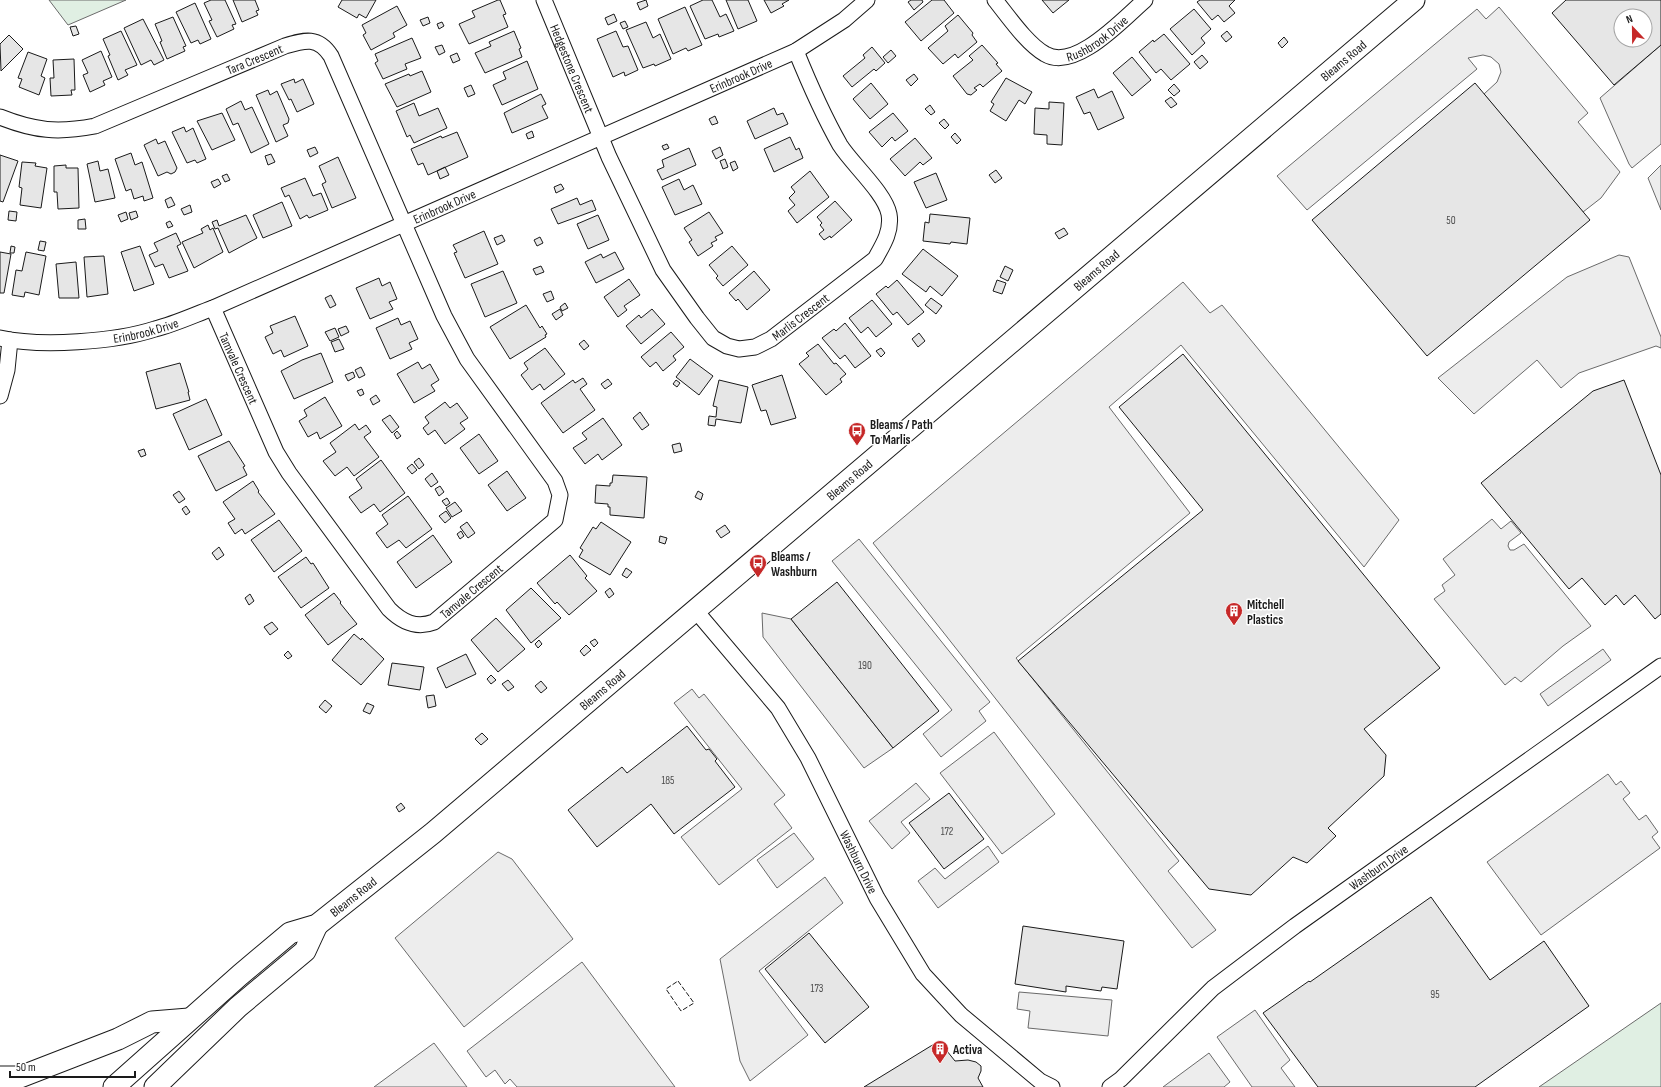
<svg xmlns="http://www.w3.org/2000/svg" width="1661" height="1087" viewBox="0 0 1661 1087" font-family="'Sofia Sans Condensed',sans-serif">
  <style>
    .green { fill: #e0efe3; stroke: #6a6a6a }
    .parking { fill: #ededed; stroke: #6a6a6a }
    .building { fill: #e6e6e6; stroke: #1a1a1a; fill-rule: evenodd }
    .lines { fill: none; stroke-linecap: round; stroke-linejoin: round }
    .minor-casing { stroke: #1a1a1a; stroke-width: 17 }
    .secondary-casing { stroke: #1a1a1a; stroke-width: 23 }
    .minor { stroke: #fff; stroke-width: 15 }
    .secondary { stroke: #fff; stroke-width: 21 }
    .fence { stroke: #1a1a1a; stroke-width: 1; stroke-dasharray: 5 2; stroke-linecap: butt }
    .labels { text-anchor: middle; stroke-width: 3; stroke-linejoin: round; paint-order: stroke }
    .number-label { font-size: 11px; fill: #4d4d4d }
    .street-label { font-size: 13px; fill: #1a1a1a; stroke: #fff }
    .poi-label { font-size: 13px; font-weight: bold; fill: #1a1a1a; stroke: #fff; text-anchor: start }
  </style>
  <rect width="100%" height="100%" fill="#fff"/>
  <path class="green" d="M49 0H126L68 25Z
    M1661 1003V1087H1539Z"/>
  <path class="parking" d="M1499 7 1588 113 1578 122 1620 172 1601 198 1583 212 1484 94 1497 82 1501 72 1499 64 1491 57 1483 55 1468 58 1477 69 1307 210 1277 176 1477 9 1486 19Z
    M1661 45V144L1632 168 1629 164 1600 98Z
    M1661 165V210L1648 178Z
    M1619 255 1629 257 1661 337V348L1656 346 1579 373 1561 388 1537 360 1474 414 1438 378 1567 277Z
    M1183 282 1210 313 1222 305 1399 520 1364 567 1181 345 1109 407 1190 513 1016 658 1179 861 1168 871 1216 930 1192 948 873 543Z
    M1492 519 1501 529 1511 521 1521 533 1509 542 1508 546 1510 550H1514L1524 544 1591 626 1563 646 1521 682 1515 677 1505 685 1434 599 1445 591 1442 585 1455 575 1443 559Z
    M859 539 990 702 979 711 986 721 941 757 923 734 952 710 832 561Z
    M762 613 791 619 893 748 864 768 763 637Z
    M1603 649 1611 660 1548 706 1540 694Z
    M692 689 699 698 704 694 785 795 774 804 792 828 719 885 681 837 742 789 674 703Z
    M994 732 1055 814 1002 854 940 773Z
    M1608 774 1616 785 1621 781 1630 793 1623 799 1639 820 1646 815 1658 832 1652 837 1660 848 1541 935 1487 862Z
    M916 783 930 799 901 822 910 833 892 849 869 821Z
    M794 833 814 859 777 888 757 860Z
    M988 846 999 862 938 908 918 881 935 868 945 879Z
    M498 852 512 859 573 939 464 1027 395 938Z
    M825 877 843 903 759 971 808 1035 750 1081 740 1061 720 959Z
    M582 962 675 1087H517L510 1079 505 1084 495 1070 486 1077 467 1051Z
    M1019 992 1112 1000 1108 1036 1028 1028 1030 1011 1017 1009Z
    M1255 1010 1290 1060 1281 1068 1295 1087H1252L1217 1037Z
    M434 1043 467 1087H374Z
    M1209 1053 1230 1082 1224 1087H1163Z"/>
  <path class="building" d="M211 0H225L236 24 232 25 234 29 217 37 209 21 212 20 204 3Z
    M233 0H255L259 10 256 11 258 15 242 22Z
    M342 0H376L366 18 359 14 357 18 338 7Z
    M498 0H500L506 14 503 15 508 27 469 44 459 24 475 17 472 11Z
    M646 0 648 6 640 10 637 3Z
    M703 0H712L720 17 726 14 734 31 719 37 718 34 705 39 690 6Z
    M726 0H748L757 21 738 29Z
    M764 0H789L782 4 784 6 771 13Z
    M911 0H922L923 2 914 10 908 2Z
    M932 0H944L954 13 921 41 905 22Z
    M1042 0H1069L1053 13Z
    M1200 0H1235L1229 6 1235 13 1224 22 1218 15 1212 20 1197 2Z
    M1566 0H1661V45L1614 85 1552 13ZM1621 16H1645V40H1621Z
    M195 3 211 39 200 44 198 40 191 43 176 12Z
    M397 6 407 25 393 33 395 37 371 50 363 35 366 33 362 25Z
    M685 7 702 45 688 51 686 48 673 54 658 19Z
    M1194 9 1211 29 1201 38 1205 43 1192 55 1170 29Z
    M614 14 617 21 608 25 605 18Z
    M958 15 973 33 972 35 977 42 958 58 955 54 943 64 928 48 948 31 945 26Z
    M173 17 186 46 183 47 185 51 167 59 160 42 162 41 155 24Z
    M428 17 430 23 423 26 420 20Z
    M143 19 164 60 154 65 151 60 141 65 124 28Z
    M625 21 628 27 623 29 620 23Z
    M442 22 444 26 439 29 437 24Z
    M646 22 653 38 660 34 671 59 655 66 654 64 643 68 626 30Z
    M76 26 79 34 73 36 70 27Z
    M121 31 137 65 125 70 128 75 118 80 108 56 110 55 103 39Z
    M514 31 521 48 519 49 522 57 485 73 475 53 491 46 489 42Z
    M616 31 623 47 628 46 638 70 625 76 624 72 613 77 597 39Z
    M1227 31 1232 37 1226 42 1221 36Z
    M1164 34 1190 64 1171 80 1161 69 1156 73 1139 52 1153 40 1154 42Z
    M9 35 23 49 1 71 0 44Z
    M1284 37 1288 42 1282 48 1278 43Z
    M412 38 421 58 405 64 407 69 383 79 375 63 378 61 375 54Z
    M442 45 445 52 439 55 435 47Z
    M982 45 998 63 996 64 1002 71 983 87 980 84 974 88 977 90 971 95 967 94 953 76 973 60 969 56Z
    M872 47 885 63 876 71 874 69 852 87 843 76 865 58 863 55Z
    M891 50 896 56 888 63 883 57Z
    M101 51 112 77 103 81 105 85 90 92 83 75 88 73 82 60Z
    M28 52 47 59 41 76 45 78 39 95 19 87 22 79 18 78Z
    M457 53 460 60 453 63 450 56Z
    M1202 55 1208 62 1200 69 1194 62Z
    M1132 57 1151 80 1132 96 1113 73Z
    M74 59 75 90H71L72 95 51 96 50 78H54L53 60Z
    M527 61 538 89 502 105 493 85 506 79 503 72Z
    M422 71 431 92 397 107 385 84 409 74 410 76Z
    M914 74 918 79 911 86 906 80Z
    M1006 78 1032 92 1025 104 1019 100 1006 121 990 111 994 104 991 102Z
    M294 79 295 83 303 79 314 104 297 112 291 99 289 100 281 84Z
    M871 83 888 104 870 119 853 99Z
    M1475 83 1590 220 1427 356 1312 220Z
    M1174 84 1180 91 1174 96 1168 90Z
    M471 85 475 94 468 97 464 88Z
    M1094 89 1098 98 1112 91 1124 118 1098 130 1090 112 1084 114 1076 97Z
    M268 90 270 95 277 91 289 119 288 123 283 125 288 136 276 142 256 95Z
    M541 94 546 104 542 106 548 118 512 133 504 113Z
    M1171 97 1177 104 1171 108 1165 101Z
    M241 101 245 110 252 107 269 144 251 153 238 123 233 125 226 109Z
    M1049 102 1064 103 1062 145 1047 144V135L1034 134 1035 108 1049 109Z
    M414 103 419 116 438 108 447 128 414 143 410 135 407 137 396 111Z
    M930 105 935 112 931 115 925 109Z
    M774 108 777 115 783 113 788 124 755 139 747 121Z
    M222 113 235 140 212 150 197 121Z
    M893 113 908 131 895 141 892 137 882 147 869 132Z
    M715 116 718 123 712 125 709 119Z
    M944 119 949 125 945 129 939 123Z
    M184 127 186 132 193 128 206 159 197 163 195 160 187 163 172 132Z
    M532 131 534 137 528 139 526 134Z
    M457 132 468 157 428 175 423 163 418 165 411 149 441 136 442 138Z
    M955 133 961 140 957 144 951 137Z
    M790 137 796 150 799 148 803 158 774 172 764 149Z
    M915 138 932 158 923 165 920 162 905 176 890 159Z
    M156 139 158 144 165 141 177 168 175 172 171 174 167 172 158 176 144 145Z
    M667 144 669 148 664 150 662 146Z
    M315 147 318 153 310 157 307 150Z
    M720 147 723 155 716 159 712 151Z
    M689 148 696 165 662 180 657 170 664 167 662 160Z
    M131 153 135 165 142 162 153 198 144 201 143 196 134 199 131 189 126 191 115 159Z
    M271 154 275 162 268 165 265 156Z
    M0 155 18 161 3 202 0 201Z
    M338 157 356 198 332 208 322 184 326 182 319 166Z
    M725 159 728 167 723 169 720 161Z
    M98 161 100 171 108 169 115 198 95 202 87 164Z
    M735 161 738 168 733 171 730 163Z
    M22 162 36 163 35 166 47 168 41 208 20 205 22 188 19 187Z
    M66 165V168H78L79 208 58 209 57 192H54V166Z
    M445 167 449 175 440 179 437 171Z
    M996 170 1002 178 995 183 989 175Z
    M810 171 829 197 797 223 788 211 795 205 789 198 795 192 791 187Z
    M936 173 947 200 926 208 914 182Z
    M227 174 230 180 225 182 222 176Z
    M305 178 313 196 321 193 328 210 309 218 307 215 300 219 289 195 285 197 281 188Z
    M218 179 221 184 214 188 211 182Z
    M679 179 684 190 693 185 702 204 675 215 662 187Z
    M561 184 564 189 556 193 554 187Z
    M171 197 175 205 168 208 165 200Z
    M577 198 580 205 592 200 596 210 558 224 551 209Z
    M835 201 852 220 831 238 830 236 824 240 819 234 824 230 820 225 822 223 817 217Z
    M282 202 292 226 263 238 253 215Z
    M190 205 192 212 184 215 181 209Z
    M9 211 17 212 16 221 8 220Z
    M136 211 138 217 131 220 129 213Z
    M126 212 128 219 121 222 118 215Z
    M709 212 723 233 715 237 717 240 711 243 713 246 698 256 689 242 692 240 684 228Z
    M930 214 970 218 967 244 951 242 950 244 923 241 925 222 929 223Z
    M246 215 257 238 229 253 218 228 215 229 212 222 217 220 219 226Z
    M598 215 609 240 588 249 577 224Z
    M85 219 86 229H78V220Z
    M170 221 173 226 168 228 166 223Z
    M208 225 210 230 213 228 223 252 194 268 182 242 203 233 201 229Z
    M1064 228 1068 234 1059 239 1055 233Z
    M484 231 498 264 465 278 454 253 457 252 453 245Z
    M176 233 181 244 177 246 188 271 169 278 163 264 155 267 149 255 158 251 154 243Z
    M502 235 505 241 497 245 494 238Z
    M540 237 543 243 537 246 534 240Z
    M40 241 46 242 44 251 38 250Z
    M11 246 15 247 14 253H10Z
    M140 246 154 284 134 291 121 252Z
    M732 246 748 265 723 286 716 278 718 276 709 265Z
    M923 249 958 276 942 296 930 286 926 292 902 274Z
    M0 252 11 254 4 293H0Z
    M26 252 46 256 39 295 25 292 24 297 12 295 16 270 22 271Z
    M615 252 624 269 596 283 585 262 601 254 603 258Z
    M104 256 108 294 87 297 84 257Z
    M76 262 79 298H59L56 264Z
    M541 266 544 272 536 275 533 269Z
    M1005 266 1013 270 1008 281 1000 277Z
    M503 271 517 303 485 317 471 284Z
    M754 271 770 290 747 310 738 299 736 301 729 293Z
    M379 278 382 286 390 282 397 299 389 302 393 309 370 319 356 288Z
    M629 279 640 295 624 306 627 310 618 317 604 297Z
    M897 280 924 312 908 325 897 312 893 315 876 294 886 286 888 288Z
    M997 280 1006 283 1002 294 993 291Z
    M551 291 554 299 547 302 543 294Z
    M331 295 336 305 330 308 325 298Z
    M931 298 942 306 936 314 925 305Z
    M872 300 892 324 876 337 868 327 861 333 849 318Z
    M565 303 568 308 562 311 560 307Z
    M526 305 540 328 542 326 547 334 545 335 546 337 510 359 490 327Z
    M560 309 563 315 556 320 552 314Z
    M652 309 665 324 641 344 626 326 639 315 641 318Z
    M295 316 308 346 284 357 281 350 273 354 265 337 273 333 270 326Z
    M398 318 401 325 410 321 418 339 409 343 412 349 390 359 376 328Z
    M845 323 871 356 855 368 845 355 840 359 822 338 834 329 836 331Z
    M346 326 349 332 341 336 338 329Z
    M335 328 339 337 330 341 325 332Z
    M671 332 684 347 673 356 676 360 663 371 656 362 650 367 641 357Z
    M919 333 925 341 918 347 912 339Z
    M339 339 344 349 335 352 331 342Z
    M584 340 589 346 584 350 579 344Z
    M818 344 834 364 836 363 846 374 840 379 842 382 826 395 799 364 809 356 806 353Z
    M545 348 565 374 544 390 540 384 532 390 521 375 528 369 524 363Z
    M881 348 885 353 881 357 876 351Z
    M321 353 333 382 294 399 281 371 302 360Z
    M1183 354 1440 668 1364 729 1386 755 1384 776 1328 828 1336 836 1307 863 1293 857 1251 895 1209 889 1018 661 1203 510 1119 407Z
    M690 359 713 376 699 395 676 377Z
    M418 362 422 369 430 364 439 380 431 385 435 391 414 403 397 374Z
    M180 363 189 392H188L190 400 156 409 146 372Z
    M361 367 365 375 359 378 355 370Z
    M353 372 355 377 348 381 345 375Z
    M782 375 796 418 771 425 766 410 761 411 752 385Z
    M583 378 587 384 580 389 595 410 563 433 541 403 573 380 575 383Z
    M608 379 612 384 605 389 601 384Z
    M676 380 680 383 677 387 673 384Z
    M719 380 748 387 741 423 716 419 715 426 708 425 709 416 716 417 717 407 713 406Z
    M1624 380 1661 475V614L1655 619 1635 595 1624 605 1616 595 1605 605 1582 578 1569 589 1481 483 1593 391Z
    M362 389 364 394 360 396 357 391Z
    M376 395 380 401 373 405 370 399Z
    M325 397 342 426 320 439 317 432 308 437 299 421 307 416 304 410Z
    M206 399 222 435 189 450 173 414Z
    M445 402 450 408 457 403 468 418 460 423 465 429 445 444 435 430 428 435 423 428 429 423 425 417Z
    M640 412 649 425 642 430 633 418Z
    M390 415 399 427 392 433 382 420Z
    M603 418 622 445 602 460 598 454 585 464 573 448 587 439 582 433Z
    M355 424 359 430 366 425 371 432 364 437 379 457 354 476 347 467 335 476 323 461 336 452 330 443Z
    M397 431 401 436 397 439 394 434Z
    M479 434 498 461 479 474 460 448Z
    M229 441 245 466 243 467 247 475 216 491 198 456Z
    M680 443 682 451 674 453 672 445Z
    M144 449 146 455 141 457 138 451Z
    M419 458 424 465 419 469 414 462Z
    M381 460 405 493 380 512 374 504 361 513 349 497 362 488 356 479Z
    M412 464 417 470 412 474 407 468Z
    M507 471 526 498 507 511 488 485Z
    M432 473 438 482 431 487 425 479Z
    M613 475 647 477 644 518 610 515V507H608V504L595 503 596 485 610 486V483H612Z
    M253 481 259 491 258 492 275 514 245 534 242 529 235 534 228 523 235 519 223 502Z
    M440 486 444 492 439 496 435 489Z
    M179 491 185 499 179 503 173 495Z
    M698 491 703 494 701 500 695 497Z
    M408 496 432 529 406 548 399 540 387 548 376 533 388 524 382 515Z
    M447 498 450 503 446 506 442 501Z
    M455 502 462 511 452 517 446 508Z
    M186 506 190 512 186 515 182 509Z
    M446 511 451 518 445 523 439 516Z
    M279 520 302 551 274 572 251 540Z
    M467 522 475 533 468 538 460 527Z
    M601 522 631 542 610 575 579 557 583 550 580 548 593 527 596 529Z
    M725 525 730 532 721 538 716 531Z
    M461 531 464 536 460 539 457 534Z
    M433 535 452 562 416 588 397 562Z
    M660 536 667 538 665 544 659 542Z
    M219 547 224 555 217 560 212 553Z
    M570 555 587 576 585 578 597 591 569 615 557 602 555 604 537 583Z
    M306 557 311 564 313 563 329 588 301 608 278 577Z
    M626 568 632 572 627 578 622 575Z
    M837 582 939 711 893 748 791 619Z
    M531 588 561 618 531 643 506 610Z
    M610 588 614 594 609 598 605 592Z
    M334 593 341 602 340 603 357 624 328 645 305 615Z
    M250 594 254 601 249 605 245 598Z
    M496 618 525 649 498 672 471 640Z
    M272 622 278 629 270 635 264 627Z
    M354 634 361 640 362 638 384 659 361 685 332 660Z
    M595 639 598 643 594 647 590 642Z
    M539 640 542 644 538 648 535 644Z
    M586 645 591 650 584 656 580 651Z
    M288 651 292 656 288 659 284 655Z
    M466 654 476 674 446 688 437 668Z
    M392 663 424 667 420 690 388 685Z
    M491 675 496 680 491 684 487 679Z
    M508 680 514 687 508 691 502 684Z
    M541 681 547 688 541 693 535 686Z
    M434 695 436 706 428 708 426 696Z
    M325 700 332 706 326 713 319 707Z
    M367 703 374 706 370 714 363 711Z
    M687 726 706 750 709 749 717 759 715 761 735 787 674 834 651 804 597 847 568 810 622 767 627 773Z
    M482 733 488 739 481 745 475 739Z
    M949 793 984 839 944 869 909 823Z
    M401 803 405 808 399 812 396 807Z
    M1431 897 1490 980 1544 941 1589 1006 1475 1087H1318L1263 1013 1309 981 1310 982Z
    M1023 926 1124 941 1117 989 1102 987 1101 991 1066 986V992L1015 984Z
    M809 933 869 1007 825 1043 765 969Z
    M939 1041 955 1061 968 1060 976 1062 981 1066V1071L978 1078 983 1087H864Z"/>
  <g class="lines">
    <defs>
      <g id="minor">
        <path id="s1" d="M544 0 609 157 663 270 697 318 713 338 727 346 739 349 755 347 771 339 875 259C883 245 892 231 889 214 885 193 852 164 840 145 823 115 809 83 796 51"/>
        <path id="s2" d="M995 0C1008 16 1027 44 1045 54 1075 72 1123 19 1145 0"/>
        <path id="s3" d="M0 117C35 131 58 133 95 126L285 46C305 40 318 36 331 56L444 316 467 359 555 481 560 495 555 520 434 622C416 629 402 622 389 609L289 473 276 452 213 308"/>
        <path id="s4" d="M0 338C41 347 115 342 155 329 175 324 194 315 213 308L796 51 844 20 867 0"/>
        <path d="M0 396 7 370 10 340"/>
        <path id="s5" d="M696 611 778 708 808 758 877 898 923 974 961 1015 1040 1081 1052 1087"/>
        <path id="s6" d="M1110 1087 1121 1079 1213 988 1295 926 1661 666"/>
      </g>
      <g id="secondary">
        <path d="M0 1077H20L118 1039 152 1022 189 1019"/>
        <path id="s7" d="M114 1087 240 975 290 933 317 925 433 833 1414 0"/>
        <path d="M155 1087 238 1007 305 951 317 925"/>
      </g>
    </defs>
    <use href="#minor" class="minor-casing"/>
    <use href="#secondary" class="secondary-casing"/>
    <use href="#minor" class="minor"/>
    <use href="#secondary" class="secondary"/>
    <path class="fence" d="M678 981 694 1003 681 1011 666 989Z"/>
  </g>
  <defs>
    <symbol id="bus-pin" viewBox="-11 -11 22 30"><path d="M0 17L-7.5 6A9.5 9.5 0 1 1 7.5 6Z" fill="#c62828" stroke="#fff"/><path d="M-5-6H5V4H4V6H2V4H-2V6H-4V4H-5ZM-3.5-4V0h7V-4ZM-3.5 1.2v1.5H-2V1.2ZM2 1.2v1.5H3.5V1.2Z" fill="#fff"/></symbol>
    <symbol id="building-pin" viewBox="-11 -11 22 30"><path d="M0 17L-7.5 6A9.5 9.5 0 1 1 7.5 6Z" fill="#c62828" stroke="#fff"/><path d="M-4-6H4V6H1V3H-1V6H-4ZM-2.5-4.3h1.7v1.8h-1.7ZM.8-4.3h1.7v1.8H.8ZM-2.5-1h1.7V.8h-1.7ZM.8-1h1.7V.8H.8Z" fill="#fff"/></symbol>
  </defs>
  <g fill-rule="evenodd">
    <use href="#bus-pin" x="847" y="421" width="20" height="27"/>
    <use href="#bus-pin" x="748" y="553" width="20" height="27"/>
    <use href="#building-pin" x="1224" y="601" width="20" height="27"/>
    <use href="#building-pin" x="930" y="1039" width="20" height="27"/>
  </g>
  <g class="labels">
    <g class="number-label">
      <text x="1451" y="224">50</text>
      <text x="865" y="669">190</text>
      <text x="668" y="784">185</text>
      <text x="947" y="835">172</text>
      <text x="817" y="992">173</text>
      <text x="1435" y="998">95</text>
    </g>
    <g class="street-label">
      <text dy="5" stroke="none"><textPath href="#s2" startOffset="132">Rushbrook Drive</textPath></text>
      <text dy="5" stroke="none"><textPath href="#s3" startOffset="270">Tara Crescent</textPath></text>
      <text dy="5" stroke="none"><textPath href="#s7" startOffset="1604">Bleams Road</textPath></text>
      <text dy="5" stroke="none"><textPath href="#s1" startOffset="74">Hedgestone Crescent</textPath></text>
      <text dy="5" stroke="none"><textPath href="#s4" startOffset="795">Erinbrook Drive</textPath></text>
      <text dy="5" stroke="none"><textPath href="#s4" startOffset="471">Erinbrook Drive</textPath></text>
      <text dy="5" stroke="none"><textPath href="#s7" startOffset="1280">Bleams Road</textPath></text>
      <text dy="5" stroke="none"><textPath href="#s1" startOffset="479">Marlis Crescent</textPath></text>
      <text dy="5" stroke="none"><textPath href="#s4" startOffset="147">Erinbrook Drive</textPath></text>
      <text transform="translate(239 368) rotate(66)" y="5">Tamvale Crescent</text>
      <text dy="5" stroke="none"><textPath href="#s7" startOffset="956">Bleams Road</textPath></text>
      <text transform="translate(471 591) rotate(-40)" y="5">Tamvale Crescent</text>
      <text dy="5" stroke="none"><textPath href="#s7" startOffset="632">Bleams Road</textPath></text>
      <text dy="5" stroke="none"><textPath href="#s5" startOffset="301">Washburn Drive</textPath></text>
      <text dy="5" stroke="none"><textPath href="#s6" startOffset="348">Washburn Drive</textPath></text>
      <text dy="5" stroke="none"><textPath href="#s7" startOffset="308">Bleams Road</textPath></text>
    </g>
    <g class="poi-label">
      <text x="870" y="429">Bleams / Path<tspan x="870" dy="15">To Marlis</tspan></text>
      <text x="771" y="561">Bleams /<tspan x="771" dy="15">Washburn</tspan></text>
      <text x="1247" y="609">Mitchell<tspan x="1247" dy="15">Plastics</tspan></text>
      <text x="953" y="1054">Activa</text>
    </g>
  </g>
  <g transform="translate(1633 28) rotate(338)"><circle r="19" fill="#ffffff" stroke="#a3a3a3"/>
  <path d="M0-3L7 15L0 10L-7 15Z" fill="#c62828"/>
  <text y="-6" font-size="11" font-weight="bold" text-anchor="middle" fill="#1a1a1a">N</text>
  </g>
  <path d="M10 1071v6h125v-6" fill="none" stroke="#1a1a1a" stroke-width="2"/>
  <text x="16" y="1071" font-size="12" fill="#1a1a1a" stroke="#ffffff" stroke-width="3" paint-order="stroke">50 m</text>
</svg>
